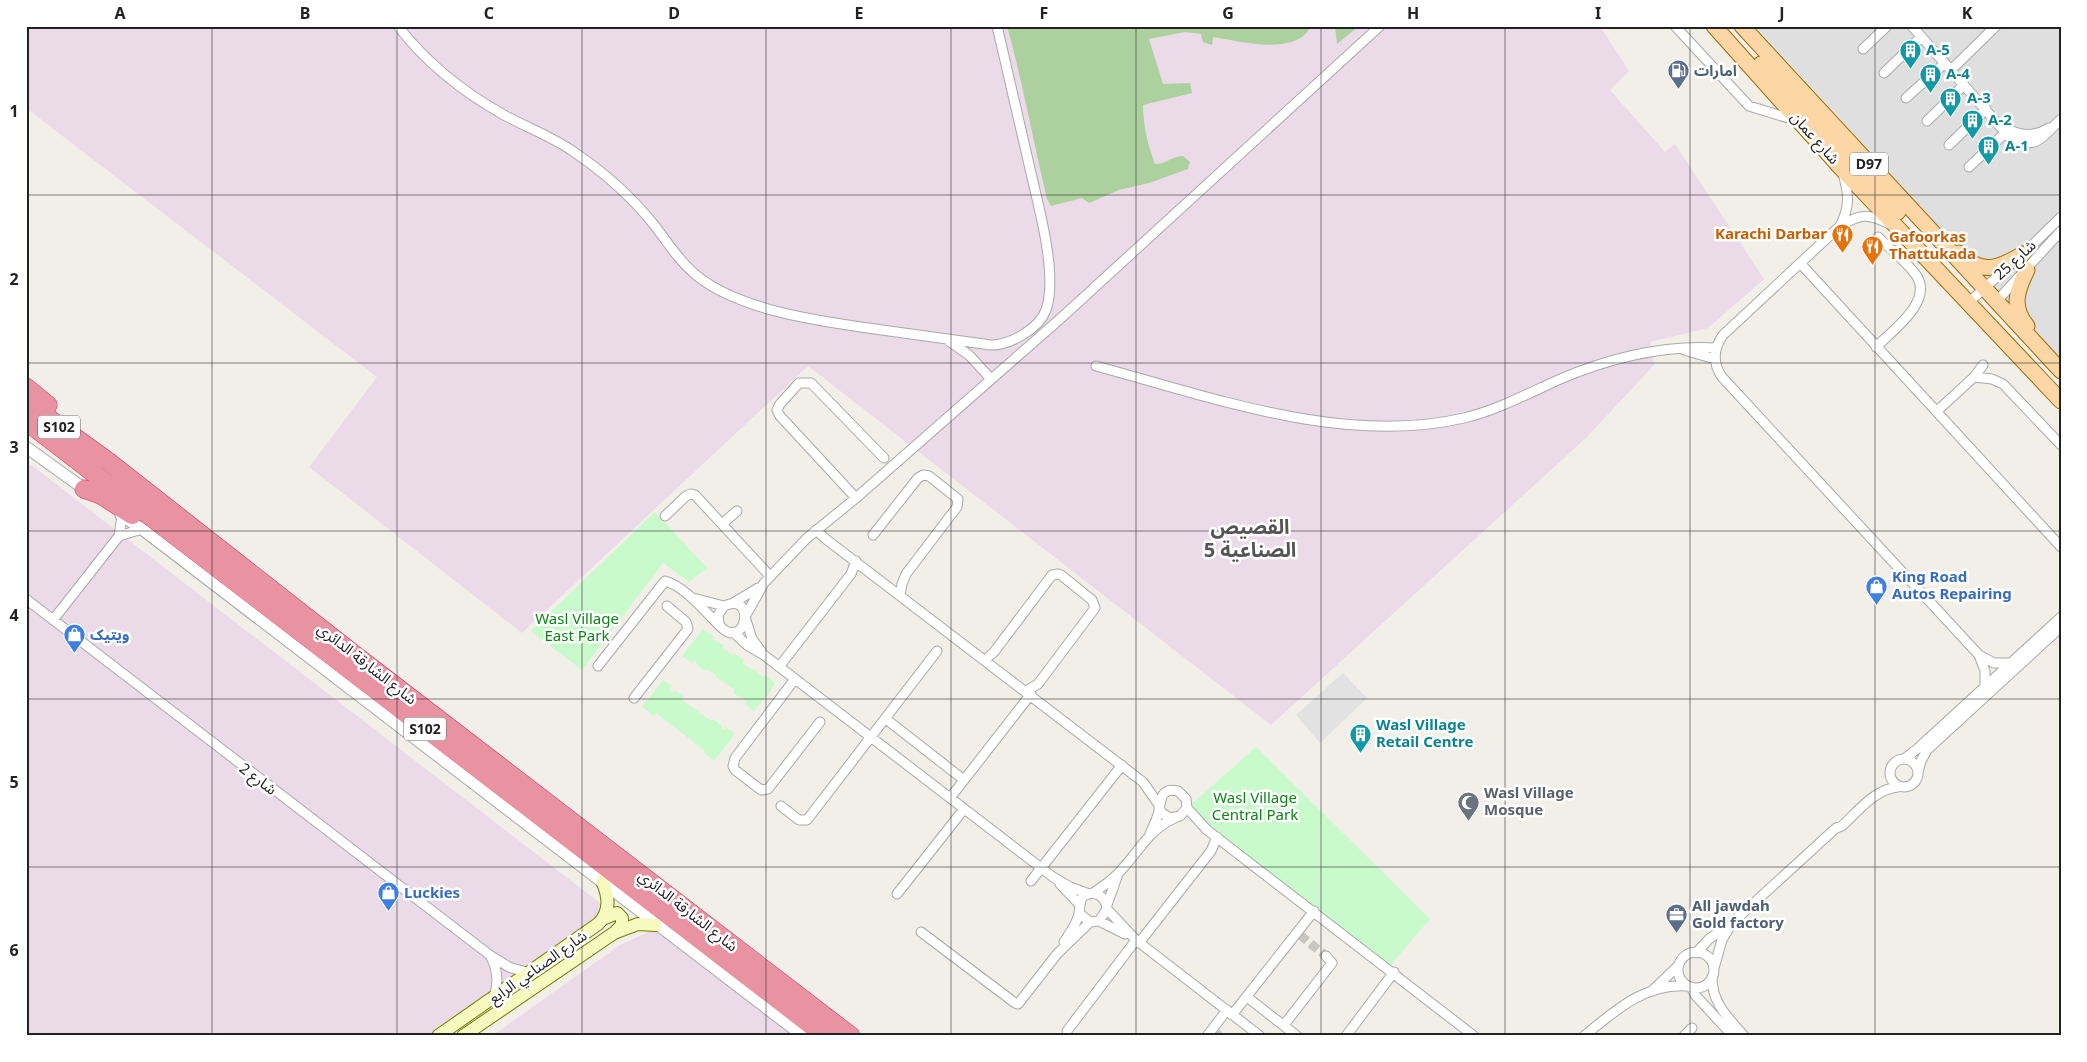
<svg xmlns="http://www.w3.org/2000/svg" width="2087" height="1062" viewBox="0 0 2087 1062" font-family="'Noto Sans','Noto Sans Arabic',sans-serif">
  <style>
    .residential { fill: #e0dfdf }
    .industrial { fill: #ebdbe8 }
    .forest { fill: #add19e }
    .park { fill: #c8facc }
    .parking { fill: #e2e2e2 }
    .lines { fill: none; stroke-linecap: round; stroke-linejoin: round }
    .minor-tunnel { stroke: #c8c6c1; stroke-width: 9; stroke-dasharray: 9 4.5; stroke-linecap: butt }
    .minor-casing { stroke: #a9a9a9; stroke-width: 11 }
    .tertiary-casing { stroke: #a9a9a9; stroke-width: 13 }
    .secondary-casing { stroke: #707d05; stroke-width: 14 }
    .primary-casing { stroke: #a06b00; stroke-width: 17 }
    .motorway-casing { stroke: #dc2a67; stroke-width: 19 }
    .minor { stroke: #fff; stroke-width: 9 }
    .tertiary { stroke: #fff; stroke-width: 11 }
    .secondary { stroke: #f7fabf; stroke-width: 12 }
    .primary { stroke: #fcd6a4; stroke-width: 15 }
    .motorway { stroke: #e892a2; stroke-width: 18 }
    .grid { fill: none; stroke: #222; stroke-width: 1; stroke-opacity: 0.55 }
    .labels { text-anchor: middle; stroke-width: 5; stroke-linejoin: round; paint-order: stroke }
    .shield { fill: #fff; stroke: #646464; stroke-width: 1 }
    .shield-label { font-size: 14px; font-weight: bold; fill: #222 }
    .culture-label { font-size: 15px; font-weight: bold; fill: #0d838f; stroke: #fff; text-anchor: start }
    .service-label { font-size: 15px; font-weight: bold; fill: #4e5e75; stroke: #fff; text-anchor: start }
    .street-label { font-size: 15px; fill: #222; stroke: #fff }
    .food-label { font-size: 15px; font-weight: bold; fill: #c56008; stroke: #fff; text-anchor: end }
    .shop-label { font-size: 15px; font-weight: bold; fill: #366cbe; stroke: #fff; text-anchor: start }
    .park-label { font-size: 15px; fill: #0c8416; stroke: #fff }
    .worship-label { font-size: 15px; font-weight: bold; fill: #5b616d; stroke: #fff; text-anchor: start }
    .district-label { font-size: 20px; font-weight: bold; fill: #555; stroke: #fff }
    .neatline { fill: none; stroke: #222; stroke-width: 2 }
    .grid-label { font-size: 16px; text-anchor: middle; font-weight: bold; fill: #222 }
  </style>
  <rect width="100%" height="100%" fill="#f2efe9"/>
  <path class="residential" d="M1755 26H2061V360Z"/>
  <path class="industrial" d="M26 26H1600L1629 71 1610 90 1665 152 1675 144 1764 279 1708 328 1650 342 1654 365 1587 437 1271 725 808 366 522 633 309 467 377 377 26 108Z
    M26 461 609 910 427 1036H26Z
    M659 927 794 1036H492L620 945Z"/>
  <path class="forest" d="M1007 26H1311C1297 57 1239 41 1213 37L1212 45 1203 42 1201 34 1185 32 1149 39 1163 84 1190 83 1192 93 1143 105C1143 124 1148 146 1155 164 1167 164 1172 156 1183 156L1190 162 1188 169 1149 183 1119 190 1089 203 1082 198 1051 206 1047 199C1033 141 1023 83 1007 26Z
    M1335 26H1359L1337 44Z"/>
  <path class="park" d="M655 512 707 568 689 582 663 563 582 670 531 631Z
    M703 629 714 637 712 640H715L724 646 723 648 732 655 734 653 744 660 742 663 752 670 754 669 763 677 765 675 775 683 770 692 754 711 745 704 747 701 733 693 735 690 716 677 717 676 707 669 705 671 696 664 697 662 694 661 692 663 682 656Z
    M663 680 672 686 669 690 673 693 675 690 684 697 682 700 711 721 713 719 722 726 721 728 724 730 726 727 735 734 714 761 704 753 705 751 656 713 654 716 642 707Z
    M1256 747 1430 919 1388 968 1187 808Z"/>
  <path class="parking" d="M1343 673 1367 698 1320 743 1296 715Z"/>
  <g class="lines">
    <path class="minor-tunnel" d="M1300 935 1326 956
      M1216 1033 1219 1036"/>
    <defs>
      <path id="minor" d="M398 26C427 64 463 92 504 115 528 128 553 137 574 152 605 173 632 197 655 226 668 243 679 261 696 275 741 312 826 322 882 330 919 335 955 340 991 345 1010 345 1039 329 1046 310 1059 273 1036 198 1028 160 1018 115 1007 71 997 26
        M1675 26 1749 106 1798 121
        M1912 26 2011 139C2038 150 2043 136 2061 119
        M1863 49 1887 26
        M1951 70 1996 26
        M1884 73 1921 37
        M1906 98 1945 63
        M1927 121 1964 85
        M2003 126C2018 136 2033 138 2049 128
        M1949 145 1986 109
        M1969 167 2005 133
        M1889 224C1868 213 1860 214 1840 226L1723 335C1713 349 1713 364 1722 377L1979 655 1994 663H2011
        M1840 226C1850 207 1849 194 1843 174
        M2020 257 2061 217
        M1800 263 2061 547
        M1996 302 2061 231
        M1968 303 2010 265
        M949 341 969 355 991 379
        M1876 347C1893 330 1934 301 1916 275 1906 261 1890 249 1878 237
        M1684 350 1715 359
        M1096 366C1211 397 1344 446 1464 418 1497 410 1527 394 1558 380 1607 359 1662 345 1716 348
        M1974 377 1992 379 2003 384 2061 445
        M1937 411 1974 377 1983 365
        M856 498 780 416 777 410 780 404 799 383H811L884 458
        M665 516 686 496 691 494 695 495 770 576
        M722 524 737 511
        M816 530 827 540 1143 782 1159 805
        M873 535 918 478 923 475 929 476 958 499 957 507 906 574 902 584 900 595
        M119 536 142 529
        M693 598 724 606
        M26 599 491 956 509 967 529 973
        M733 603 758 588
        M746 615 764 583 807 538 856 498 1060 319 1380 26
        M53 620 119 536 122 516
        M746 620 752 639 761 651
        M733 632 747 645 764 655 1053 877 1070 887 1089 894
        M1979 655 1985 671V686
        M985 660 994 652 1052 575 1058 574 1061 575 1092 600 1095 608 1038 684 1026 691
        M598 666 665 581C685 586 708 615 722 628 746 650 757 591 724 606L718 615 719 623
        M779 667 851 574 856 561
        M795 679 735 758 733 766 735 770 761 790 768 789 820 722
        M634 698 688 629 686 622 667 606
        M886 719 964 780
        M1890 773a14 14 0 1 1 28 0a14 14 0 1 1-28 0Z
        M1904 759 1917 749 2061 617
        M1918 772 1921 761 1927 750 2061 627
        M950 798 1031 694
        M781 806 799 820H807L937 651
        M1187 808 1207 830 1474 1036
        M1150 834C1153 826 1158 818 1159 810 1161 798 1162 787 1178 791L1186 799 1187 808 1180 816 1170 818 1162 813 1159 808
        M1031 881 1122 765
        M1060 884 1079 904
        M1093 893C1104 886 1115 878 1124 867 1140 849 1151 828 1175 818
        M897 894 964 809
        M1107 905 1117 877
        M1107 909 1136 940 1260 1036
        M1099 921 1125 934
        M921 932 1015 1003 1018 1004 1057 954 1090 922
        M1064 942C1069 934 1078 922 1079 913 1081 902 1078 895 1093 893 1102 895 1106 900 1107 909L1099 921 1090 922 1079 913
        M1139 943 1211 851 1217 837
        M1678 970a18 18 0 1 1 36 0a18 18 0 1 1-36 0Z
        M1696 953 1709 939 1728 926
        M491 957C498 970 499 982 494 997
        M1714 968 1722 940 1732 923 1836 828 1842 826C1858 811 1875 789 1898 787
        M1712 977C1712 1004 1728 1017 1744 1036
        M1691 987 1696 996 1733 1036
        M1654 989 1679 965
        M1247 997 1297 1036
        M1232 1015 1314 911
        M1284 1025 1332 963 1326 956
        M1067 1031 1136 940
        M1207 1036 1227 1010
        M1346 1036 1394 972
        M1584 1036C1616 1010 1645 983 1688 986
        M1684 1036 1692 1028"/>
      <path id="tertiary" d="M26 447 90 493
        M121 515 142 529 803 1036"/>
      <path id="secondary" d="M605 918 617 913 622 918V925L616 931
        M438 1036 598 924C611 912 609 896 602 881
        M463 1036 614 933 638 924 656 925"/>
      <path id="primary" d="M1714 26 1841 168 2061 401
        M1742 26 2061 371
        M1761 64 1898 212
        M1959 253C1982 275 1998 269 2023 254
        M2027 326C2011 307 2017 290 2027 270"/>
      <path id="motorway" d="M26 387 48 405
        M26 402 109 462 355 655 851 1036
        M26 421 825 1036
        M84 489 101 495 132 515"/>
    </defs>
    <use href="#minor" class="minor-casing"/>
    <use href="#tertiary" class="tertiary-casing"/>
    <use href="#secondary" class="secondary-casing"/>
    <use href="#primary" class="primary-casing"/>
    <use href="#motorway" class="motorway-casing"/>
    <use href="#minor" class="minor"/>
    <use href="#tertiary" class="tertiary"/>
    <use href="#secondary" class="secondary"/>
    <use href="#primary" class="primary"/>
    <use href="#motorway" class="motorway"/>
  </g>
  <path class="grid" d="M212 26V1036M397 26V1036M582 26V1036M766 26V1036M951 26V1036M1136 26V1036M1321 26V1036M1505 26V1036M1690 26V1036M1875 26V1036M26 195H2061M26 363H2061M26 531H2061M26 699H2061M26 867H2061"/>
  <defs>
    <symbol id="building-pin" viewBox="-11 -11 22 30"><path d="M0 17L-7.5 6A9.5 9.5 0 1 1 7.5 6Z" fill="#0f9aa8" stroke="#fff"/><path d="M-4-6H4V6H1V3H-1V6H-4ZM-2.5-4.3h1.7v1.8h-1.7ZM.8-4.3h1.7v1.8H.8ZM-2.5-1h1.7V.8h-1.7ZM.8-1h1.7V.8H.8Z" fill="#fff"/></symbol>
    <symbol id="fuel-pin" viewBox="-11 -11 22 30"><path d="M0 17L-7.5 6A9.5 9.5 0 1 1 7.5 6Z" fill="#5c6f8a" stroke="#fff"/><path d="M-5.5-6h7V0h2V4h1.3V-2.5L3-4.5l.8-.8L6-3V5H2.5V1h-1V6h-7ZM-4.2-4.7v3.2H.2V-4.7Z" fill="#fff"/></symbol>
    <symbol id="restaurant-pin" viewBox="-11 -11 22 30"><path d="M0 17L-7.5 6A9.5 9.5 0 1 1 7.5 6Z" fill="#e8710a" stroke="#fff"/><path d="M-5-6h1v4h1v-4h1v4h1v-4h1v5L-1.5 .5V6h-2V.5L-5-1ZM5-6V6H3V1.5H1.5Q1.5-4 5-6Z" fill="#fff"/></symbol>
    <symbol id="shop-pin" viewBox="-11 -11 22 30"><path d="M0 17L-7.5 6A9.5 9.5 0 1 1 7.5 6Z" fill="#3f7fe0" stroke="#fff"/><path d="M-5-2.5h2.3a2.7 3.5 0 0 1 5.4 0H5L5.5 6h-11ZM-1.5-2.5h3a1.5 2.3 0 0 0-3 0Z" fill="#fff"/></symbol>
    <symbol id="mosque-pin" viewBox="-11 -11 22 30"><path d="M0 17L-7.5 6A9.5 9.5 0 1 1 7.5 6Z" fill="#6b7280" stroke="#fff"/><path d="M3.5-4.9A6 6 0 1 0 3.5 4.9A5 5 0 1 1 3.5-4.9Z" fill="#fff"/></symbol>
    <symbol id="office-pin" viewBox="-11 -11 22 30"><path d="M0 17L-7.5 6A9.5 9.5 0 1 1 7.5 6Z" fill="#5c6f8a" stroke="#fff"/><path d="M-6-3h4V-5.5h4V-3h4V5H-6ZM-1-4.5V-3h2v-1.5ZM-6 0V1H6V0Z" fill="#fff"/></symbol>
  </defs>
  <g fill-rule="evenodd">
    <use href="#building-pin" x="1898" y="38" width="25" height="34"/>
    <use href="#fuel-pin" x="1666" y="58" width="25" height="34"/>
    <use href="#building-pin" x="1918" y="62" width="25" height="34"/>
    <use href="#building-pin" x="1938" y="86" width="25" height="34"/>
    <use href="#building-pin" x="1960" y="108" width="25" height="34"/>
    <use href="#building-pin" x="1976" y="134" width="25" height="34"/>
    <use href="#restaurant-pin" x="1830" y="222" width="25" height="34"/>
    <use href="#restaurant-pin" x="1860" y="234" width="25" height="34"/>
    <use href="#shop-pin" x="1864" y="574" width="25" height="34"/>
    <use href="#shop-pin" x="62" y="622" width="25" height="34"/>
    <use href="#building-pin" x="1348" y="722" width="25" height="34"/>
    <use href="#mosque-pin" x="1456" y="790" width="25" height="34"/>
    <use href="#shop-pin" x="376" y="880" width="25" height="34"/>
    <use href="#office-pin" x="1664" y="902" width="25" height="34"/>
  </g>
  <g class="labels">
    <g class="shield">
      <rect x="1850" y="152.5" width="38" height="23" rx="4"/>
      <rect x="38" y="415.5" width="42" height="23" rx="4"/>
      <rect x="404" y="717.5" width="42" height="23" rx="4"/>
    </g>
    <g class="shield-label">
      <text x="1869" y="169">D97</text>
      <text x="59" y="432">S102</text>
      <text x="425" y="734">S102</text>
    </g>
    <g class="culture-label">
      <text x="1926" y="55">A-5</text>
      <text x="1946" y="79">A-4</text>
      <text x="1967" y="103">A-3</text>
      <text x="1988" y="125">A-2</text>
      <text x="2005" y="151">A-1</text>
      <text x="1376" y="730">Wasl Village<tspan x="1376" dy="17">Retail Centre</tspan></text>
    </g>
    <g class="service-label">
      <text x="1694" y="76">امارات</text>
      <text x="1692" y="911">All jawdah<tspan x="1692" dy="17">Gold factory</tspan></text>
    </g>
    <g class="street-label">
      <text transform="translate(1815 138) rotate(48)" y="5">شارع عمان</text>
      <text transform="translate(2015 260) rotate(-43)" y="5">شارع 25</text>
      <text transform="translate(367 664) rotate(38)" y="5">شارع الشارقة الدائري</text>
      <text transform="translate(258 779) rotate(37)" y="5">شارع 2</text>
      <text transform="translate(688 911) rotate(38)" y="5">شارع الشارقة الدائري</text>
      <text transform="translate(538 967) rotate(-35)" y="5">شارع الصناعي الرابع</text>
    </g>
    <g class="food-label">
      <text x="1827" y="239">Karachi Darbar</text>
      <text x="1889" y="242" text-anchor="start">Gafoorkas<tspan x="1889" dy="17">Thattukada</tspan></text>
    </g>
    <g class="shop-label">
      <text x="1892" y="582">King Road<tspan x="1892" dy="17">Autos Repairing</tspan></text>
      <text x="90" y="640">ویتیک</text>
      <text x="404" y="898">Luckies</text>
    </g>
    <g class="park-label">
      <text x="577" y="624">Wasl Village<tspan x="577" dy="17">East Park</tspan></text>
      <text x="1255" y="803">Wasl Village<tspan x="1255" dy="17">Central Park</tspan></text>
    </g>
    <g class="worship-label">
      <text x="1484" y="798">Wasl Village<tspan x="1484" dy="17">Mosque</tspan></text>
    </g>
    <g class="district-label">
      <text x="1250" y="534">القصيص<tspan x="1250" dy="23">الصناعية 5</tspan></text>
    </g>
  </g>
  <rect width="2087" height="1062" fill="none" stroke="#ffffff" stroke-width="55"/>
  <rect x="28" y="28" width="2032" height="1006" class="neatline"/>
  <g class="grid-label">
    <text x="120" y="19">A</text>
    <text x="305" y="19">B</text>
    <text x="489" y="19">C</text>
    <text x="674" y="19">D</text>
    <text x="859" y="19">E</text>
    <text x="1044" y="19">F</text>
    <text x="1228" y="19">G</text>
    <text x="1413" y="19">H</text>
    <text x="1598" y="19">I</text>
    <text x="1782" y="19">J</text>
    <text x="1967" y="19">K</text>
    <text x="14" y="117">1</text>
    <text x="14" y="285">2</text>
    <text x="14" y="453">3</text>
    <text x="14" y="621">4</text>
    <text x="14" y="788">5</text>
    <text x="14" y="956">6</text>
  </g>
</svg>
